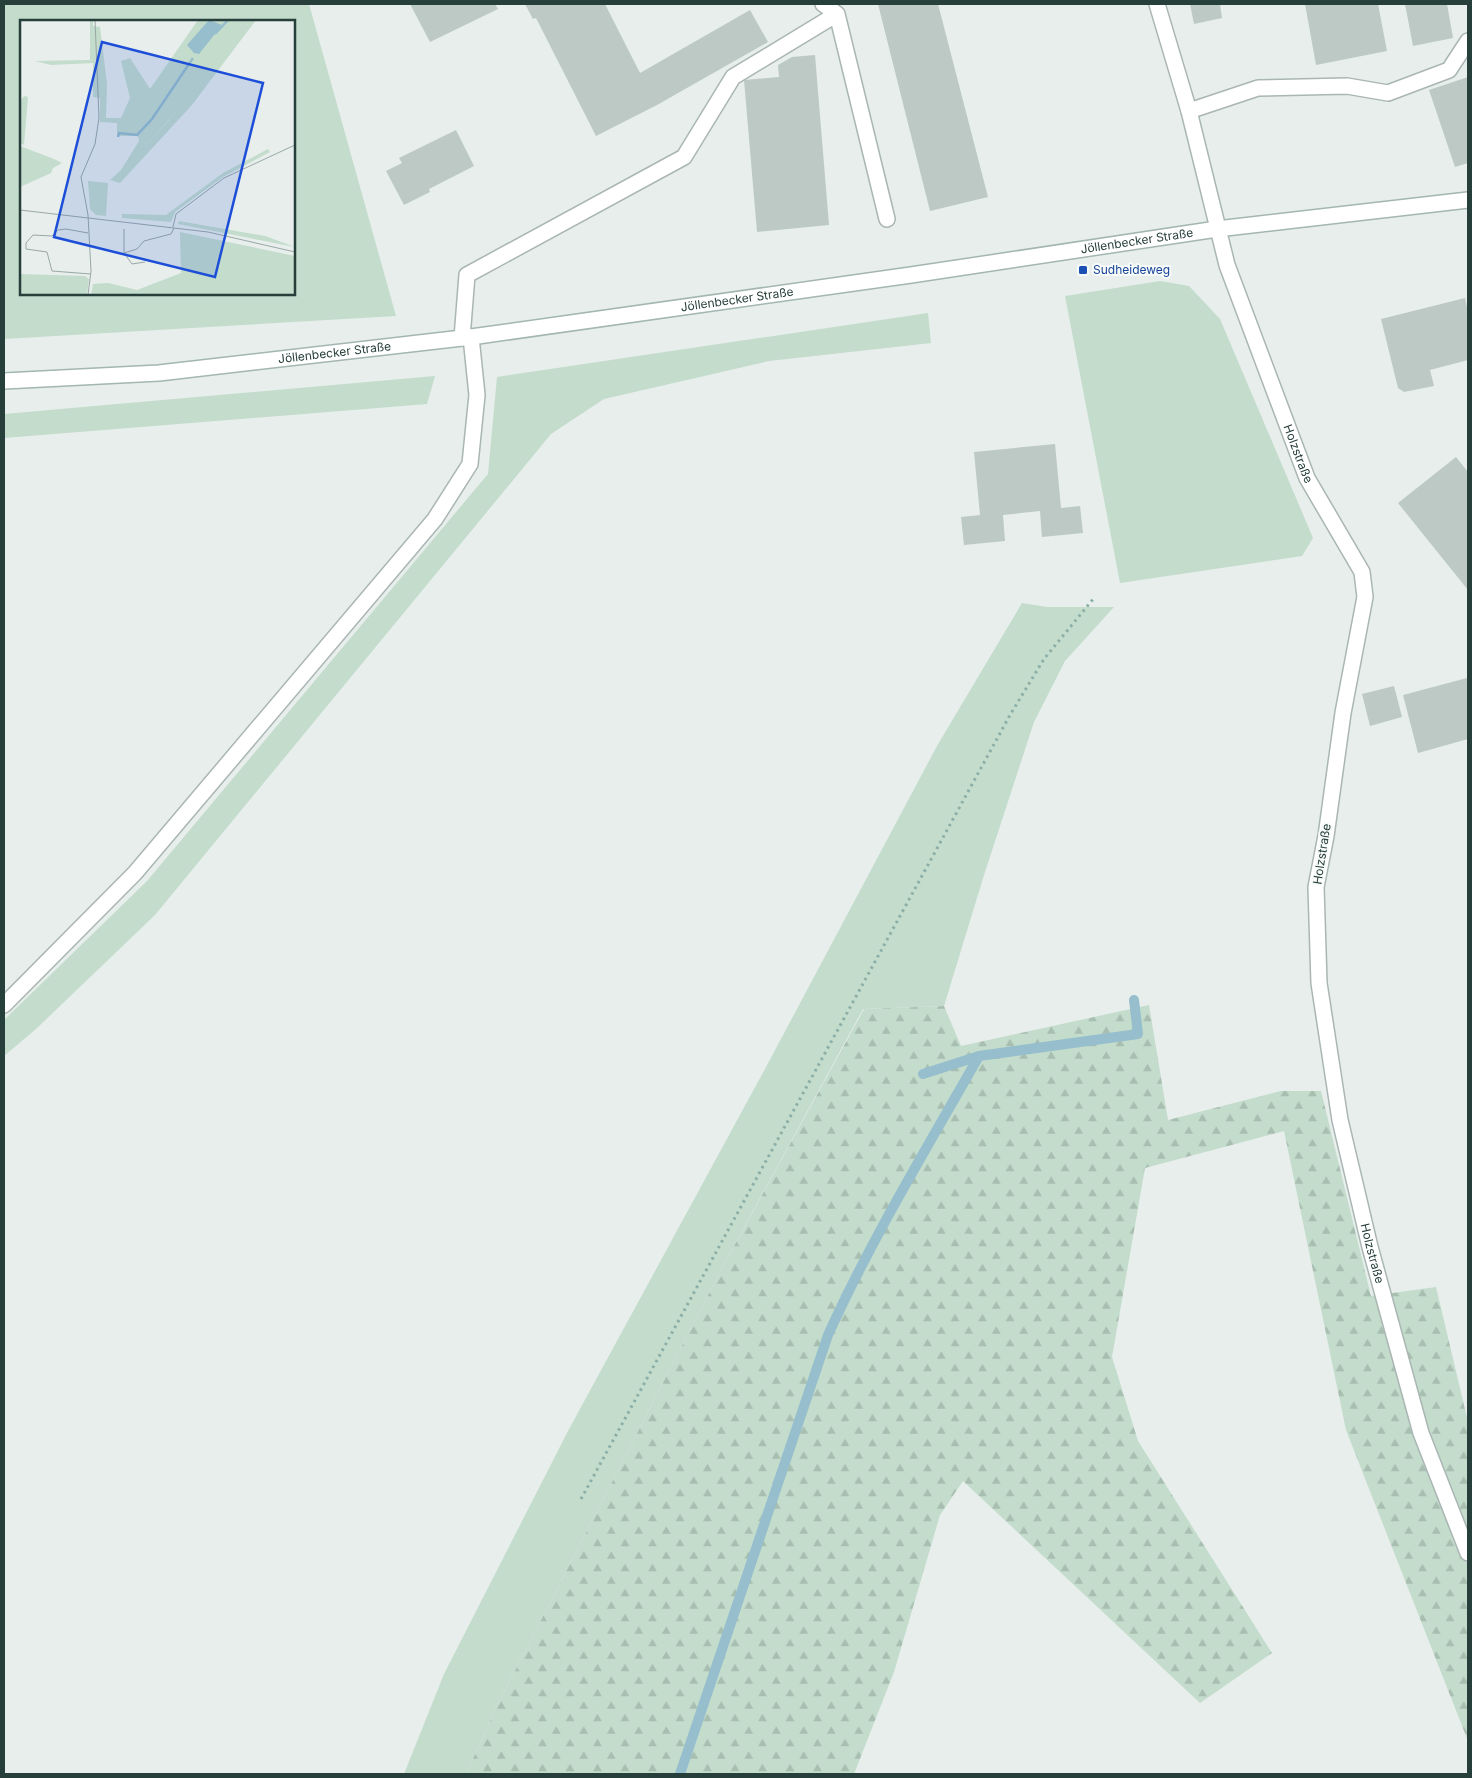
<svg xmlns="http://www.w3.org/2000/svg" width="1472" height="1778" viewBox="0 0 1472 1778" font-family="Inter,sans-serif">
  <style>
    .grass { fill: #c3dccc; fill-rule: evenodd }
    .forest { fill: url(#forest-firs) }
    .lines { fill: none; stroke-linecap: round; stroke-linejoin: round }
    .stream { stroke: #96becc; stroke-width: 10 }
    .building { fill: #bcc9c5 }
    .lane-casing { stroke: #aab6b3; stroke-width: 18 }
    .street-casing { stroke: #aab6b3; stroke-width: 18 }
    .secondary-casing { stroke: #a3b6b1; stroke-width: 18 }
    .path { stroke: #8baea7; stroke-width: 3; stroke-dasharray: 2.5 4; stroke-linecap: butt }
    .lane { stroke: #fff; stroke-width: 15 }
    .street { stroke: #fff; stroke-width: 15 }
    .secondary { stroke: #fff; stroke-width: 15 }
    .transit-dot { fill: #1a4fb4; stroke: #f7fbf9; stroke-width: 2 }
    .labels { text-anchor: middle; stroke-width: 4; stroke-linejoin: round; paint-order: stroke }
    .street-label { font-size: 12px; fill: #273f3b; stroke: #f7fbf9 }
    .transit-label { font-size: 12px; fill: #164399; stroke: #f7fbf9; text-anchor: start }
    .inset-river { fill: none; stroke: #96becc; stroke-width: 2.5 }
    .inset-road { fill: none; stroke: #9aa8a5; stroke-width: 1 }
    .view { fill: #1d4ed8; fill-opacity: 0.15; stroke: #1d4ed8; stroke-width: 2.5 }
    .inset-edge { fill: none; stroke: #273f3b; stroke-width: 2.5 }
  </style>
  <defs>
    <pattern id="forest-firs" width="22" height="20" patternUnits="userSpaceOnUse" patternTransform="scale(1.25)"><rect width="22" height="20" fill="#c3dccc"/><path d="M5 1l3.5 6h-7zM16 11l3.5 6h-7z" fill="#a8beb0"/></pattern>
  </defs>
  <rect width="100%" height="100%" fill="#e7eeec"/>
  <path class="grass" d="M4 4H309L396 316 4 339ZM21 21H294V294H21Z
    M1160 281 1189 286 1220 319 1313 538 1302 556 1120 583 1065 296Z
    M928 313 931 343 769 361 604 399 551 434 155 915 36 1029 4 1056V1020L147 881 488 474 497 377Z
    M435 376 427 404 4 438V414Z
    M1022 603 1047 607H1114L1065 661 1034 722 984 875 944 1006 863 1009 722 1268 497 1706 466 1774H404L444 1674 568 1431 765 1069 937 746Z"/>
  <path class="forest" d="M1149 1005 1168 1120 1281 1091H1321L1371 1296 1436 1287 1468 1422V1741L1346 1430 1284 1131 1145 1168 1112 1357 1138 1441 1272 1653 1200 1703 963 1481 940 1515 894 1672 854 1774H466L497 1706 722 1268 864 1009 944 1006 961 1046Z"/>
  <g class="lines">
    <path class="stream" d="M923 1074 979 1056
      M680 1774 828 1335C872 1238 927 1148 979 1056L1138 1034 1134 1000"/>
  </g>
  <path class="building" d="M410 4H495L498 9 430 42Z
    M525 4H605L640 73 750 10 768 42 657 105 596 136 536 18 533 19Z
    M878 4H938L988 197 930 211Z
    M1190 4H1220L1222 18 1194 24Z
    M1305 4H1378L1387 51 1316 65Z
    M1405 4H1447L1453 38 1413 46Z
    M815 55 829 225 757 232 744 80 779 77 778 65 792 57Z
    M1468 77V163L1455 167 1429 90Z
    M456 130 474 166 429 189 430 192 404 205 386 171 402 163 399 158Z
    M1465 298 1468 312V360L1430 370 1434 386 1404 392 1398 388 1381 319Z
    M1055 444 1061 508 1080 506 1083 533 1042 537 1040 511 1003 515 1005 541 964 545 961 517 980 515 974 452Z
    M1456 457 1468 472V590L1398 503Z
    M1467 678 1468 739 1418 753 1403 695Z
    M1394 686 1402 717 1370 726 1362 694Z"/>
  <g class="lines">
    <defs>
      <path id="lane" d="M823 4 837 14 887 219
        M1189 111 1258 88 1347 86 1388 93 1449 70 1468 41
        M462 338 467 275 684 157 733 77 837 14
        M4 1005 135 873 435 519 470 464 477 395 471 337"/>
      <g id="street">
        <path id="s1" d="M1157 4 1189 111 1227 265 1307 478 1362 572 1365 597 1343 713 1326 836 1316 887 1319 983 1340 1120 1370 1247 1421 1433 1468 1553"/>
      </g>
      <g id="secondary">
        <path id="s2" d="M4 381 159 373 471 337 911 275 1217 229 1468 200"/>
      </g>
    </defs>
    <use href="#lane" class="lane-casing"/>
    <use href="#street" class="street-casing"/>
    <use href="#secondary" class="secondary-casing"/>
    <path class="path" d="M581 1499 1010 715 1044 659 1094 598"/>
    <use href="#lane" class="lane"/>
    <use href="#street" class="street"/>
    <use href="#secondary" class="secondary"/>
  </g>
  <rect class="transit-dot" x="1078" y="265" width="10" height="10" rx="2.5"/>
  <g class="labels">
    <g class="street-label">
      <text dy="4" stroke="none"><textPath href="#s2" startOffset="1142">Jöllenbecker Straße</textPath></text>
      <text dy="4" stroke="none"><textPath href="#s2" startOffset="738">Jöllenbecker Straße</textPath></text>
      <text dy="4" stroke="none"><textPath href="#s2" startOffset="332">Jöllenbecker Straße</textPath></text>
      <text dy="4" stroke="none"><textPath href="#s1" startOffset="472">Holzstraße</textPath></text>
      <text transform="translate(1322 854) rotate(-81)" y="4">Holzstraße</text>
      <text dy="4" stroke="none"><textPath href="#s1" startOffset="1298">Holzstraße</textPath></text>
    </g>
    <g class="transit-label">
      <text x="1093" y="274">Sudheideweg</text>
    </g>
  </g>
  <g transform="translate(20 20)">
    <rect width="275" height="275" fill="#e7eeec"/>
    <path d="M231 0H236L172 85 100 163 90 160 101 150 119 121 128 123 150 99ZM4 76 8 77 4 125 0 123V81ZM0 126 34 139 42 143 33 148 31 153 0 167ZM248 129 250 132 203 157 155 192 151 202 102 198V194L146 195 203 153ZM68 161 88 163 86 196 76 195 70 189ZM159 201 245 216 275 227 158 204ZM160 212 275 236V275H71L73 264 88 263 117 270 161 253ZM0 254 65 256 69 259 67 275H0Z" fill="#c3dccc"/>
    <path d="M70 0H73V6L80 7 87 64 86 98H101L110 78 101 41 110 38 130 69 178 0H231L187 57 128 123 119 121 118 116H97V103L80 102V78L73 77V43L31 45 15 41 70 40Z" fill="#c3dccc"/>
    <path d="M189 0 202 5 179 34 174 33 167 25Z" fill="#96becc"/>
    <path class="inset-river" d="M195 14 208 0M98 117 99 113 117 115 132 99 173 38"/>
    <path class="inset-road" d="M0 190 188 212 275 232M153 207 156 194 204 158 275 125M104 209V233L112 244 125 242M68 213 46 209 38 210 32 216 13 215 6 223V229L27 232 32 251 71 254M104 233 117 229 124 221 151 214 154 208M68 275 71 251 68 195 61 157 75 124 79 98 75 0"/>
    <path class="view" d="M82 22 243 63 195 257 34 217Z"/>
    <rect width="275" height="275" class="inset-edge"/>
  </g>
  <rect width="1472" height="1778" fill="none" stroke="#273f3b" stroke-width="10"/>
</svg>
